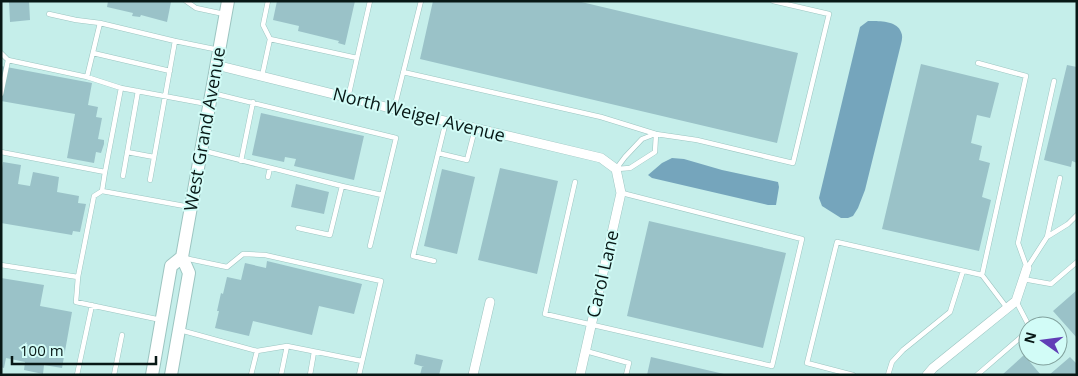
<svg xmlns="http://www.w3.org/2000/svg" width="1078" height="376" viewBox="0 0 1078 376" font-family="'Open Sans',sans-serif">
  <style>
    .water { fill: #75a5bc }
    .building { fill: #9ac2c8 }
    .lines { fill: none; stroke-linecap: round; stroke-linejoin: round }
    .lane-casing { stroke: #9cc5c1; stroke-width: 5.5 }
    .street-casing { stroke: #9cc5c1; stroke-width: 10 }
    .secondary-casing { stroke: #9cc5c1; stroke-width: 14 }
    .lane { stroke: #fff; stroke-width: 4.5 }
    .street { stroke: #fff; stroke-width: 9 }
    .secondary { stroke: #fff; stroke-width: 12 }
    .labels { text-anchor: middle; stroke-width: 4; stroke-linejoin: round; paint-order: stroke }
    .street-label { font-size: 18px; fill: #081816; stroke: #d2fcf7 }
  </style>
  <rect width="100%" height="100%" fill="#c5eeea"/>
  <path class="water" d="M868 21C877 21 897 20 901 32 903 36 902 40 901 44L865 190 858 208 853 216 848 218H841L822 206 819 198 860 27Z
    M672 158 684 159 722 170 778 182 779 187 776 205H768L652 178 648 175 662 163Z"/>
  <path class="building" d="M9 1H29L30 20 10 22Z
    M108 1H167L171 2 167 22 141 15 140 17 132 16 133 13 107 7Z
    M277 1H355L345 45 338 43 339 41 298 31 299 26 273 20Z
    M433 1H577L798 53 777 143 420 59Z
    M921 64 999 83 990 118 977 115 971 143 982 146 979 160 990 163 982 197 991 200 979 251 882 229Z
    M1067 65 1077 67V163L1072 161 1071 167 1044 160Z
    M1 66 92 83 88 105 98 107 96 117 102 118 98 139 104 140V144L101 153 96 152 94 163 67 158 75 114 1 101Z
    M261 113 364 136 354 180 294 166 296 159 285 157 284 162 252 155Z
    M3 162 21 165 18 184 30 186 33 172 59 177 57 192 79 196 78 203 86 204 80 232 73 231 72 235 1 223V175Z
    M500 168 558 181 537 274 478 260Z
    M442 169 475 177 457 254 424 246Z
    M296 184 329 192 324 214 291 207Z
    M649 221 786 253 763 348 627 316Z
    M267 261 362 284 354 314 319 306 312 335 253 321 249 336 215 328 219 311H217L221 293 223 294 227 277 241 280 245 263 266 268Z
    M1 278 44 285 40 306 72 312 62 368 44 365 43 374 24 370 25 362 6 358 4 368 1 367Z
    M1077 290V338L1053 311Z
    M416 354 443 360 439 375H420L422 367H424L414 364Z
    M1024 355 1041 375H1002Z
    M651 357 724 374V375H647Z
    M1070 357 1077 364V375H1049Z"/>
  <g class="lines">
    <defs>
      <path id="lane" d="M186 1 196 8 224 14
        M268 1 263 25 270 39
        M49 14 76 20 100 23 175 41 219 50
        M1 53 8 60 1 94
        M93 53 170 71
        M357 58 370 1
        M8 60 87 77 121 88
        M978 63 1026 76 982 275
        M403 72 601 117 656 134 697 140 793 163 829 14 773 1
        M262 76 270 39 357 58 348 98
        M87 77 100 23
        M212 93 396 138 370 246
        M394 109 421 1
        M201 150 342 186 330 235 298 228
        M1 152 105 172 102 191 190 207
        M127 152 154 157
        M438 153 467 160 475 129
        M241 161 253 102
        M616 169 625 157 642 139 655 134
        M617 169 630 168 655 152 656 134
        M105 172 121 88 207 104
        M123 176 138 91
        M268 177 270 168
        M150 180 175 41
        M575 182 545 314 772 366 802 239 622 193
        M342 186 382 195
        M1047 237 1068 224 1077 215
        M184 258 227 267 243 254 265 255 381 281 359 375
        M434 261 413 256 446 121
        M1 265 78 277 76 302 161 320
        M1027 268 1018 243 1054 81
        M1027 268 1047 237 1060 178
        M78 277 94 196 102 191
        M1023 279 1051 284 1077 262
        M1016 301 1029 326
        M180 330 257 351 251 375
        M257 351 287 346 362 361
        M586 351 629 363 626 375
        M77 375 92 305
        M114 375 122 335
        M281 375 287 346
        M310 375 314 352
        M853 375 807 363 837 242 982 275 1007 308
        M888 375 892 362 903 350 950 312 963 271
        M977 375 1028 331"/>
      <path id="street" d="M216 65 394 109 601 158 616 169 621 193 580 375
        M473 375 490 302
        M927 375 933 368 1016 301 1027 268"/>
      <path id="secondary" d="M152 375 171 266 182 257
        M171 375 189 273 182 257 228 1"/>
    </defs>
    <use href="#lane" class="lane-casing"/>
    <use href="#street" class="street-casing"/>
    <use href="#secondary" class="secondary-casing"/>
    <use href="#lane" class="lane"/>
    <use href="#street" class="street"/>
    <use href="#secondary" class="secondary"/>
  </g>
  <g class="labels">
    <g class="street-label">
      <text transform="translate(419 115) rotate(14)" y="6">North Weigel Avenue</text>
      <text transform="translate(205 129) rotate(-80)" y="6">West Grand Avenue</text>
      <text transform="translate(603 274) rotate(-77)" y="6">Carol Lane</text>
    </g>
  </g>
  <rect width="1078" height="376" fill="none" stroke="#081816" stroke-width="5"/>
  <g transform="translate(1043 341) rotate(284)"><circle r="24" fill="#d2fcf7" stroke="#81a19d"/>
  <path d="M0-4L9 19L0 12L-9 19Z" fill="#613eb6"/>
  <text y="-8" font-size="14" font-weight="bold" text-anchor="middle" fill="#081816">N</text>
  </g>
  <path d="M12 356v8h144v-8" fill="none" stroke="#081816" stroke-width="2.5"/>
  <text x="20" y="356" font-size="15" fill="#081816" stroke="#d2fcf7" stroke-width="4" paint-order="stroke">100 m</text>
</svg>
